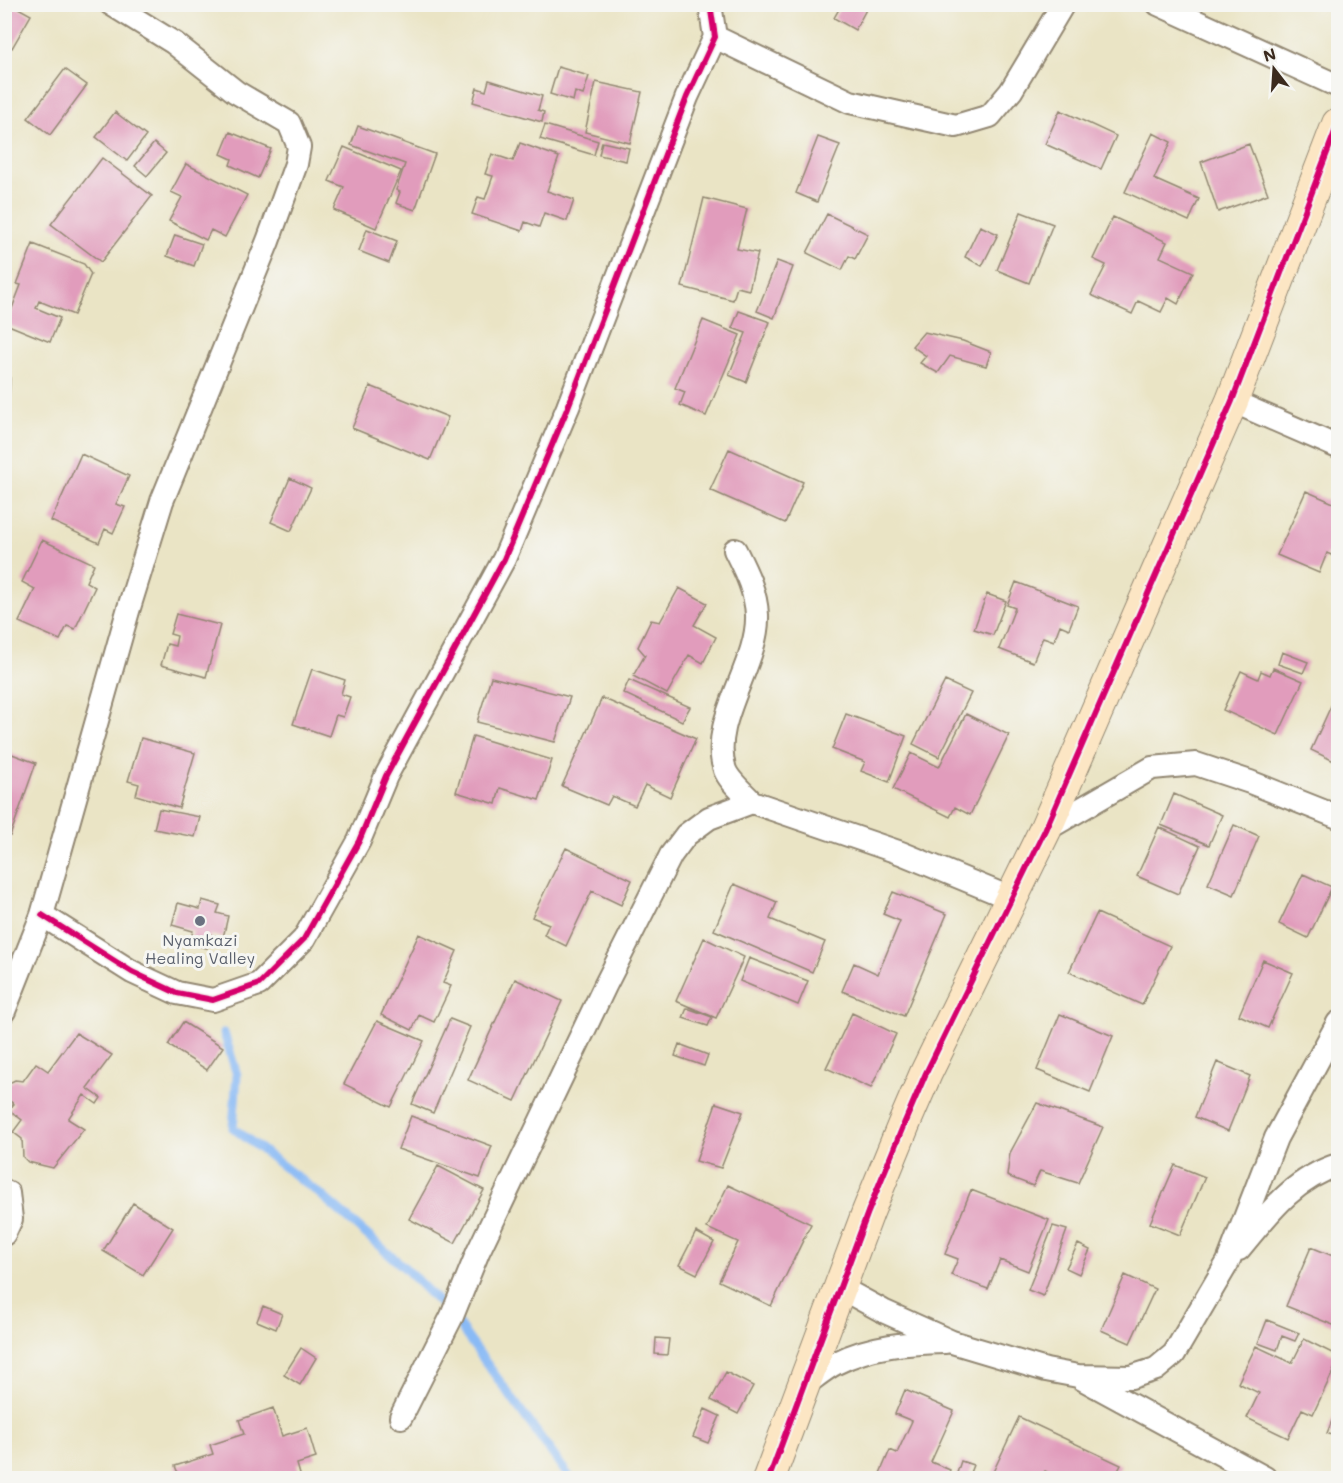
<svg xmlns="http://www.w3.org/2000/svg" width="1343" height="1483" viewBox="0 0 1343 1483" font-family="Mali,sans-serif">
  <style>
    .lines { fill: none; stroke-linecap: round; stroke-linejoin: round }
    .stream { stroke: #89baf5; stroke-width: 9 }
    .building { fill: #e19cbc }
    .street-casing { stroke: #928772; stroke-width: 26 }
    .secondary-casing { stroke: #928772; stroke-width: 34 }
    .street { stroke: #fff; stroke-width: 22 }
    .secondary { stroke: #fce6c4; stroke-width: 32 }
    .cycleway-casing { stroke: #f6f6f2; stroke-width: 10 }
    .cycleway { stroke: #d6006c; stroke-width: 6 }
    .worship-dot { fill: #6b7280; stroke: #f6f6f2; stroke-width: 2 }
    .labels { text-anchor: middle; stroke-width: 6; stroke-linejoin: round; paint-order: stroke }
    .worship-label { font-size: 16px; fill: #5b616d; stroke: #f6f6f2 }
  </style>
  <rect width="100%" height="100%" fill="#f6f6f2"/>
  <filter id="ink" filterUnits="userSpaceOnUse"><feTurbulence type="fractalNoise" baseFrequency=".0167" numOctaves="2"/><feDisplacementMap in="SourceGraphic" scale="12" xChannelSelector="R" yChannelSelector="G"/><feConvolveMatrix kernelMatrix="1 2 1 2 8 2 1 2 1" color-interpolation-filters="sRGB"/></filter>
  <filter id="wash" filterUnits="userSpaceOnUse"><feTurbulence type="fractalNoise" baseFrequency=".008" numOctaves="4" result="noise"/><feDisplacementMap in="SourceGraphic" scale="24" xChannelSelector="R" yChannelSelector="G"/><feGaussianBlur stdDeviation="1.35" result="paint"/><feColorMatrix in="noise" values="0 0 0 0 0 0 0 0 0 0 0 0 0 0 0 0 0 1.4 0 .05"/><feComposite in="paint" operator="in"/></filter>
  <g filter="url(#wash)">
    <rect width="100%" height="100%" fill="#eae4c5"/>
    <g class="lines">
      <path class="stream" d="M224 1033 237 1075 233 1128 321 1195 406 1269 452 1316 570 1478"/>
    </g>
    <g id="blocks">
      <path class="building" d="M4 4H11L31 15 12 48 4 44Z
        M842 4H869L855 30 834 18Z
        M558 67 589 76 583 95 575 92 573 101 550 94Z
        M65 69 87 85 50 135 28 118Z
        M489 80 542 96 538 110 544 112 542 122 473 102 477 88 486 91Z
        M596 82 642 92 630 143 585 132Z
        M1060 110 1116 136 1101 169 1045 144Z
        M115 112 146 136 127 161 96 137Z
        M545 125 598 141 594 155 540 139Z
        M358 126 435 154 415 210 396 203 400 192 396 190 405 164 351 145Z
        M230 132 271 149 258 178 230 165 232 159 221 154Z
        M1153 133 1171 142 1154 179 1199 199 1189 221 1125 192Z
        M818 137 840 145 817 202 796 193Z
        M602 142 629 148 626 161 599 155Z
        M154 143 166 153 147 176 135 166Z
        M520 143 559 157 547 191 574 200 567 221 544 213 539 227 525 222 522 231 472 214 478 197 485 199 493 176 485 174 492 154 513 161Z
        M1249 144 1268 194 1218 212 1201 162Z
        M344 147 401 171 376 228 334 210 344 187 329 181Z
        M102 158 152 196 101 262 51 224Z
        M186 164 247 195 225 237 211 230 206 240 169 221 182 197 171 192Z
        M704 198 747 209 737 249 758 253 749 290 737 287 733 300 682 287Z
        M1021 212 1053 224 1029 283 997 270Z
        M827 214 868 234 855 259 849 256 842 270 807 253Z
        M1113 217 1167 242 1160 257 1193 272 1178 304 1168 298 1161 312 1138 301 1132 314 1091 295 1106 265 1093 259Z
        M980 226 998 234 982 266 965 257Z
        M367 229 397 241 389 263 359 251Z
        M175 235 202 244 194 266 167 256Z
        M33 244 84 264 91 274 74 315 39 301 36 308 60 318 50 342 6 324 21 285 17 284Z
        M777 261 793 267 774 318 757 311Z
        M739 311 770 322 746 382 729 375 746 333 732 328Z
        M703 320 740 335 706 416 680 405 685 392 675 388Z
        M924 332 963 341 991 352 986 366 950 356 938 373 920 363 926 356 912 346Z
        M4 378H10L9 403H4Z
        M370 386 448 417 430 460 352 428Z
        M729 449 803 482 785 523 710 490Z
        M81 454 129 476 116 504 125 507 113 533 105 529 99 543 51 521Z
        M290 478 311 488 291 531 271 522Z
        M1306 491 1338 505V558L1327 553 1319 573 1277 555Z
        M42 540 94 564 86 582 95 587 75 629 67 626 60 640 19 622 35 589 22 582Z
        M1016 582 1078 606 1069 629 1060 625 1054 641 1043 637 1033 662 999 649 1015 608 1007 605Z
        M679 588 707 603 694 625 716 637 703 663 689 655 667 694 633 676 645 655 638 647 651 620 660 622Z
        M987 594 1006 601 993 635 974 629Z
        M176 614 220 625 206 677 161 665 167 644 175 646 177 636 170 634Z
        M1282 652 1308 662 1303 673 1278 664Z
        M1273 668 1303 681 1278 735 1223 710 1241 671 1258 679 1261 671 1270 675Z
        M312 669 345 680 341 694 350 697 343 717 336 715 329 736 293 724Z
        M491 677 570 697 555 742 477 722Z
        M629 680 690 707 682 721 623 693Z
        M945 681 971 693 939 757 913 744Z
        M1335 697 1338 699V763L1311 750Z
        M602 698 696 739 670 797 645 785 635 806 612 796 607 805 562 786Z
        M846 714 906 736 889 782 861 771 865 762 832 749Z
        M966 714 1009 735 970 815 955 807 950 817 893 789 911 753 939 767Z
        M473 736 552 760 539 800 500 788 496 804 456 792Z
        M141 738 195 753 179 808 136 795 139 784 128 781Z
        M4 751 36 763 10 836 4 834Z
        M1174 794 1222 815 1209 845 1161 825Z
        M159 809 200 817 195 837 154 829Z
        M1234 825 1259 836 1234 895 1208 884Z
        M1159 827 1200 846 1178 894 1137 876Z
        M566 848 632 880 621 905 592 891 566 946 544 935 549 924 532 917Z
        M1303 874 1332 887 1308 938 1279 924Z
        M734 884 777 902 770 919 825 942 812 972 714 930Z
        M893 892 947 914 904 1016 842 991 854 963 878 974 900 921 883 914Z
        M202 900 220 905 217 913 228 916 223 938 211 935 207 948 189 944 193 931 172 925 178 903 200 909Z
        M1097 913 1170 946 1142 1005 1069 972Z
        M419 934 457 951 443 983 451 986 434 1022 419 1015 412 1030 381 1015Z
        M704 938 744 957 716 1018 676 1001Z
        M749 958 808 981 798 1005 740 981Z
        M1263 960 1293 973 1268 1028 1239 1015Z
        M515 979 562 1001 515 1101 468 1080Z
        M687 1008 712 1017 708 1026 683 1018Z
        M852 1013 896 1034 871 1088 826 1068Z
        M1060 1014 1113 1036 1090 1092 1037 1070Z
        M450 1019 470 1027 433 1113 412 1104Z
        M377 1021 424 1041 391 1107 344 1084Z
        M183 1022 223 1047 207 1070 168 1045Z
        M76 1033 112 1055 87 1088 101 1098 97 1104 84 1095 68 1119 84 1129 53 1168 28 1162 23 1157 22 1139 13 1132 22 1120 9 1110 14 1104 7 1099V1084L15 1080 23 1081 36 1063 48 1071Z
        M679 1044 708 1055 704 1066 675 1056Z
        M1217 1062 1250 1076 1228 1131 1195 1117Z
        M716 1103 743 1112 721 1168 696 1161Z
        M1037 1103 1103 1127 1078 1183 1040 1171 1033 1186 1007 1176 1010 1153Z
        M411 1116 492 1146 480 1178 398 1149Z
        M1175 1165 1205 1177 1180 1235 1150 1223Z
        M438 1166 484 1190 455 1243 409 1219Z
        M728 1185 811 1224 771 1306 719 1281 738 1242 707 1228Z
        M971 1190 1049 1220 1028 1271 1000 1260 988 1289 951 1275 958 1259 945 1254Z
        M133 1203 173 1228 143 1275 103 1251Z
        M1053 1226 1067 1230 1043 1296 1028 1290Z
        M696 1232 714 1242 697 1274 679 1265Z
        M1078 1244 1090 1250 1079 1274 1066 1268Z
        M1311 1247 1338 1258V1327L1286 1306Z
        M1125 1275 1155 1289 1130 1343 1101 1330Z
        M263 1306 282 1314 276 1329 257 1321Z
        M1267 1320 1299 1333 1295 1341 1282 1336 1277 1350 1258 1343Z
        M656 1338 669 1339 667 1355 655 1354Z
        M1304 1339 1338 1356V1361L1313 1414 1302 1409 1288 1438 1247 1418 1259 1393 1238 1383 1256 1346 1292 1363Z
        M301 1348 316 1358 300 1385 284 1375Z
        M726 1372 753 1386 738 1414 711 1400Z
        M905 1390 954 1411 931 1462 950 1470 947 1478H878L890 1450 897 1453 912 1421 895 1414Z
        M1338 1406V1438L1327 1433Z
        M273 1408 282 1436 307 1428 316 1458 297 1464 301 1478H180L175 1466 213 1454 210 1445 244 1434 239 1420Z
        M705 1409 720 1416 708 1443 693 1437Z
        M1019 1417 1121 1465 1114 1478H1060L1045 1471 1041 1478H1007L993 1472Z
        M961 1461 973 1465 968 1478 956 1476Z"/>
    </g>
  </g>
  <g filter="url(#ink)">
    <use href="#blocks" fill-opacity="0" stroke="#928772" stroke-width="1.5"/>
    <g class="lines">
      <defs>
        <path id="street" d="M1158 4 1338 86
          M715 37 850 102 956 126 990 116 1011 91 1063 4
          M1232 401 1338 447
          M735 550C745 570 756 591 757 615 759 665 708 722 725 770 729 781 744 793 752 802
          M1045 830 1152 768 1196 764 1250 782 1338 817
          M42 915 132 972 177 993 213 1000 259 984 304 939 359 841 386 776 504 559 568 407 687 97 715 37 710 4
          M4 1011 42 915 128 611 162 501 268 241 296 164 299 147 289 123 236 92 174 43 111 4
          M4 1191 8 1193 11 1219 4 1234
          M1239 1249C1268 1214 1293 1179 1338 1165
          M839 1287 883 1311 952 1342 1046 1370 1078 1376 1131 1377 1156 1369 1174 1354 1228 1262 1276 1138 1338 1023
          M1081 1378 1265 1478
          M802 1387C813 1379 824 1369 836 1363 871 1345 908 1343 945 1342
          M401 1417 452 1316 478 1252 605 986 671 855 686 835 709 818 752 802 901 853 1010 898"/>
        <path id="secondary" d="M769 1478 868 1212 904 1124 926 1073 1045 830 1232 401 1338 124"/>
      </defs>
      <use href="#street" class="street-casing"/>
      <use href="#secondary" class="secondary-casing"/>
      <use href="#street" class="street"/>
      <use href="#secondary" class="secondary"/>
      <defs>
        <path id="cycleway" d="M42 915 132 972 177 993 213 1000 259 984 304 939 359 841 386 776 504 559 568 407 687 97 715 37 710 4
          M769 1478 868 1212 904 1124 926 1073 1045 830 1232 401 1338 124"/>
      </defs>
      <use href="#cycleway" class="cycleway-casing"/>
      <use href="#cycleway" class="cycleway"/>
    </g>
  </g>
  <circle class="worship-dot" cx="200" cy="921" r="6"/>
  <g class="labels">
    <g class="worship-label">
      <text x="200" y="946">Nyamkazi<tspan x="200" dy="18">Healing Valley</tspan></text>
    </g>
  </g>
  <rect width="1343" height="1483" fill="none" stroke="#f6f6f2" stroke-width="24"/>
  <g transform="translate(1274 69) rotate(343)" stroke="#f6f6f2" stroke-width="4.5" paint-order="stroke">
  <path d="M0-4.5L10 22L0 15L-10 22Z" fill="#3b2a1e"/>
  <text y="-9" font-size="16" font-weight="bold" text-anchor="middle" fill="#3b2a1e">N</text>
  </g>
</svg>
